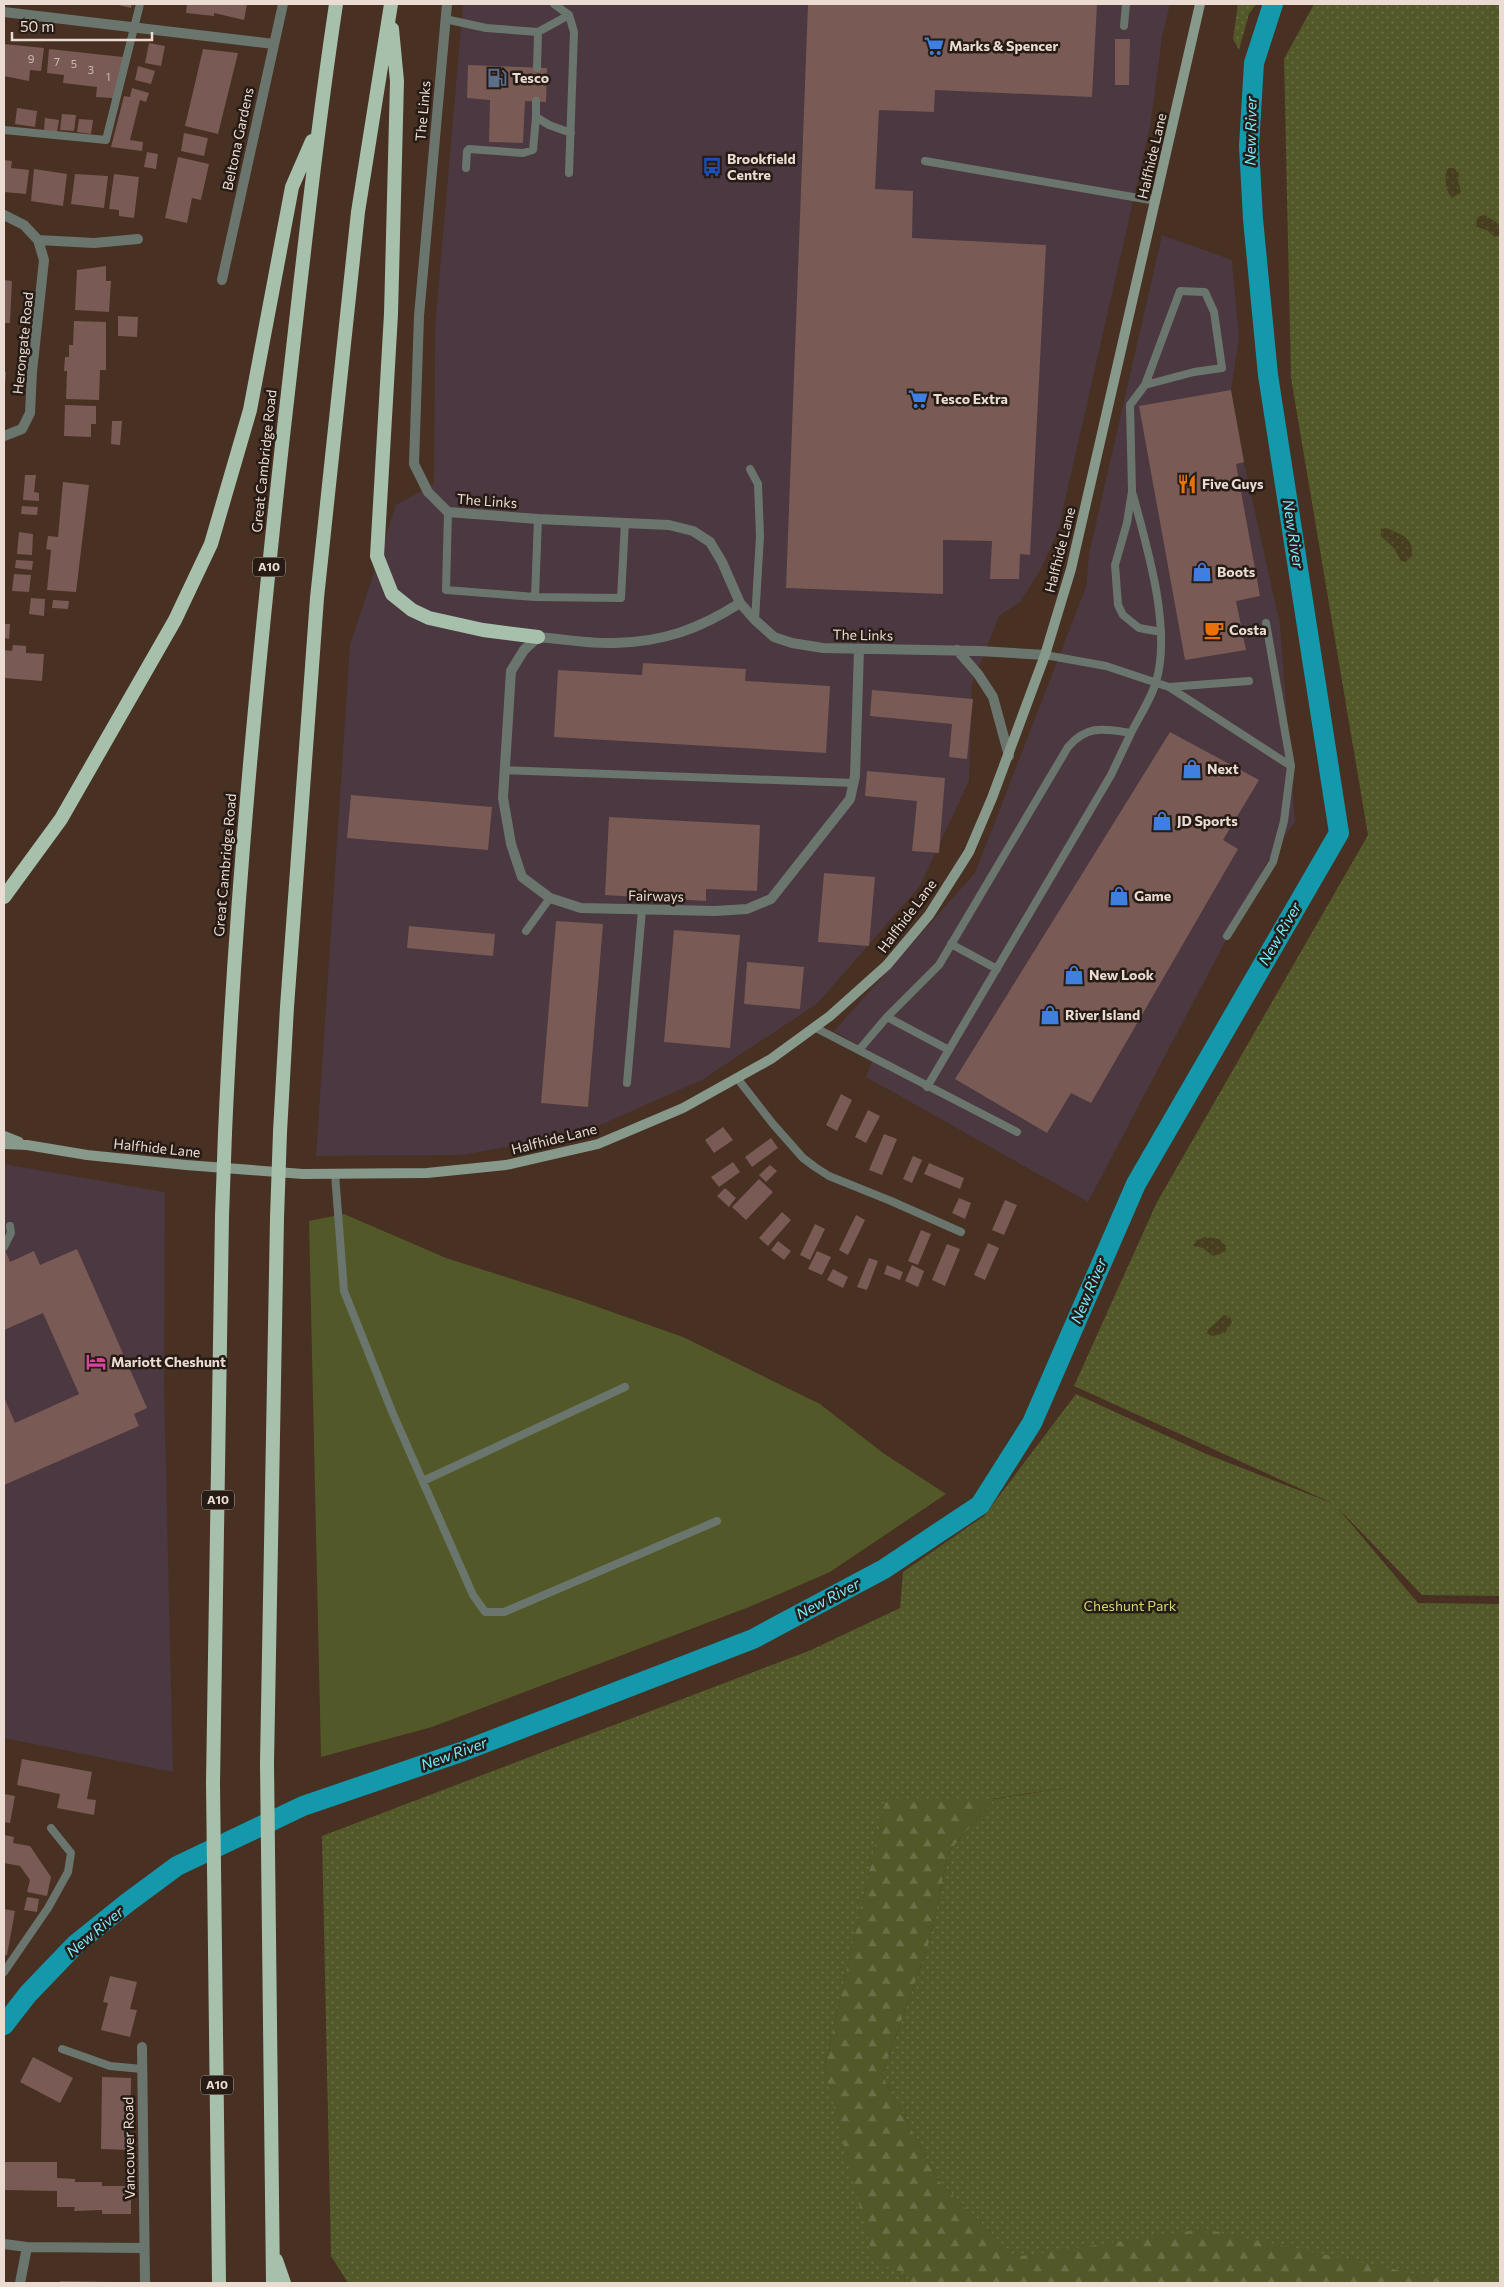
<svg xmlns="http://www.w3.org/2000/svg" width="1504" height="2287" viewBox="0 0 1504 2287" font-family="Commissioner,sans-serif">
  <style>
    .commercial { fill: #4b3840 }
    .grass { fill: url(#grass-dots); fill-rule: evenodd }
    .forest { fill: url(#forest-firs) }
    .sand { fill: url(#sand-dots) }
    .garden { fill: #525828 }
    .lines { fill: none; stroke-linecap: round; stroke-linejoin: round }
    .canal { stroke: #1498ab; stroke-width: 20 }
    .building { fill: #795a55 }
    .service { stroke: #6a766d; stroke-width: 8 }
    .minor { stroke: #6a766d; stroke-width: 10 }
    .secondary { stroke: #87998b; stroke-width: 10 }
    .trunk { stroke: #a6c0ac; stroke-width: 14 }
    .trunk-bridge { stroke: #a6c0ac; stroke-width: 14 }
    .labels { text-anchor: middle; stroke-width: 5; stroke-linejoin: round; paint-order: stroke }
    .number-label { font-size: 11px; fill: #cebcb4 }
    .shield { fill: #261b15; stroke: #b0a29a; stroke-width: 1 }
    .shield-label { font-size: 12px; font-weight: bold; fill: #ebdcd3 }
    .poi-label { font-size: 14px; font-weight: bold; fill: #ebdcd3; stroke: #261b15; text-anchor: start }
    .street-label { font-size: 14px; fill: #ebdcd3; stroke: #261b15 }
    .park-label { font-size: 14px; fill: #cedb6d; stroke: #261b15 }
    .water-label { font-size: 15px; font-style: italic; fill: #77eafe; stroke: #261b15 }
  </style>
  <defs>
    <pattern id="grass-dots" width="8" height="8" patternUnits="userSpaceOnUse" patternTransform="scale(1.25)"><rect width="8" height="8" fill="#525828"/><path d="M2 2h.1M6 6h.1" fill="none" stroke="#6b6f46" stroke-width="1.8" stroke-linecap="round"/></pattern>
    <pattern id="forest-firs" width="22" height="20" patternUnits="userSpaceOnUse" patternTransform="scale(1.25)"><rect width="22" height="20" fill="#525828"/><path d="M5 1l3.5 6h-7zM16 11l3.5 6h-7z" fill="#6b6f46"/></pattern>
    <pattern id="sand-dots" width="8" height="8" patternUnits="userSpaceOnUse" patternTransform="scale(1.25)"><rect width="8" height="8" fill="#463e1e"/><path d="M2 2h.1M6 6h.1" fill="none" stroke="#61593e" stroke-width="1.8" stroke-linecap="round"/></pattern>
  </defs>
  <rect width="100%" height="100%" fill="#483022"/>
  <path class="commercial" d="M463 4H1170L1162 37 1150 127 1058 531 1041 569 1020 602 999 616 972 684 969 781 920 886 818 1003 702 1080 582 1133 462 1155 316 1156 350 645 396 505 434 484 435 327Z
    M1162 235 1232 260 1239 338 1231 390 1244 462 1280 625 1295 822 1272 853 1088 1202 866 1077 875 1055 834 1031 975 873 1086 587 1089 554Z
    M4 1164 165 1192 164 1383 173 1772 4 1738Z"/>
  <path class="grass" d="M1238 4H1256L1249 14 1239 50 1233 39Z
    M1314 4H1500V1596L1422 1595 1337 1507 1418 1603 1500 1604V2283H348L331 2256 322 1836 811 1650 900 1608 903 1572 984 1516 1076 1394 1204 1453 1334 1504 1074 1386 1157 1202 1368 835 1291 378 1284 59ZM1070 1787 995 1799 949 1851 928 1946 882 2075 939 2181 1015 2257 824 2069 886 1799 985 1800Z"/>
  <path class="forest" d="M886 1798 995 1799 949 1851 928 1946 882 2075 939 2181 1015 2257 1204 2229 1458 2283H908V2274L874 2262 824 2069Z"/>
  <path class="sand" d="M1448 168H1454L1459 174 1458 181 1461 192 1452 198C1445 192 1444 175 1448 168Z
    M1485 215 1500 225V235L1495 237 1487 230 1476 227 1477 217Z
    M1387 528C1402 535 1414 538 1412 556L1405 562 1401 561 1394 548 1381 536V529Z
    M1206 1237 1219 1239 1226 1246 1225 1252 1213 1256 1203 1248 1193 1246 1197 1240Z
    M1224 1315 1230 1317 1232 1322 1225 1333 1212 1336 1207 1333 1209 1329Z"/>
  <path class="garden" d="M344 1214 446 1258 578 1300 683 1337 820 1404 883 1453 946 1494 830 1572 749 1607 432 1727 321 1757 309 1221Z"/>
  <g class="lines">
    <path class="canal" d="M4 2025 28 1994 76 1944 127 1903 177 1866 303 1806 461 1752 753 1639 884 1569 980 1505 1032 1423 1136 1184 1339 833 1268 375 1253 219 1249 146 1254 63 1273 4"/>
  </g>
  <path class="building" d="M114 4H132L131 8Z
    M187 4H247L244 20 214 13V16L186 13Z
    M808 4H1097L1092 97 935 90 934 112 879 110 875 189 913 191 912 238 1046 245 1030 555 1020 554 1019 579H990L992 541 943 540V594L786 588Z
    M1115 39H1130L1129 85H1115Z
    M149 43 165 46 161 66 145 63Z
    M4 44 44 48 41 71 30 70 29 81 4 76Z
    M49 49 123 57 113 98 96 97 97 87 63 83 64 75 47 73Z
    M203 49 238 53 218 134 185 126Z
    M468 65 547 68 546 102 525 101 523 143 489 142 490 100 467 98Z
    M138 66 155 71 151 84 135 80Z
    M132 88 149 93 146 102 140 100 130 140 143 142 142 151 111 147 124 96 130 97Z
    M17 108 37 111 35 127 15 124Z
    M62 114 76 115 74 131 60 130Z
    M45 118 59 120 57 132 44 130Z
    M79 119 93 120 91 134 77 132Z
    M184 133 208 138 204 156 181 151Z
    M147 152 158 154 156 169 144 167Z
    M178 157 209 164 201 200 192 198 187 223 165 218Z
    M4 160 12 161 11 168 29 170 26 194 4 192Z
    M34 169 67 174 63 206 31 201Z
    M75 174 108 176 104 208 71 204Z
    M114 174 139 177 134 218 119 216V210L109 209Z
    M106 266V281H111L109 312 75 310 77 270Z
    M4 280 12 281 10 323H4Z
    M118 316 138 317 137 337 118 336Z
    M74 321 106 322V370H100L99 400 66 399 67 371H64L65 357H69V345H73Z
    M4 371 6 372 5 385H4Z
    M1231 390 1244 462 1236 464 1260 596 1236 601 1246 650 1185 660 1139 406Z
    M65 405 96 406V424H91V437L64 436Z
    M112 421H122L120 445 111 444Z
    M25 475H36L34 492 39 493V501L23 500Z
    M63 482 89 485 76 592 47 590 51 550 46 549 48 536 58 537Z
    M22 506 38 507 37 515 21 514Z
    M19 532 33 534 32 555 17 554Z
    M16 560 33 561 32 570 15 568Z
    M14 574 31 575 29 592 12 591Z
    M31 598 45 599 44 616 29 614Z
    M53 600 69 601 68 609 52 608Z
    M4 624H10L9 639 4 638Z
    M13 645 26 646V653L44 654 42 681 4 678V650L12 651Z
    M643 663 746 669 745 681 830 686 826 753 554 737 558 670 642 675Z
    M872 690 973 699 967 759 949 757 952 724 870 716Z
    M1170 732 1259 780 1223 840 1238 849 1091 1103 1071 1093 1047 1133 955 1079Z
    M867 771 945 778 939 853 912 851 917 801 865 796Z
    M351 795 492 807 488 850 347 838Z
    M609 817 760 825 757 891 706 889V901L605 895Z
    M824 873 875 877 869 946 818 942Z
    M556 921 603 924 588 1107 541 1103Z
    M409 926 495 934 493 956 407 948Z
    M674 930 740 935 730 1048 664 1042Z
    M747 962 804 967 800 1009 744 1004Z
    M841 1094 852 1100 837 1131 826 1125Z
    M868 1110 880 1116 866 1143 855 1137Z
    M723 1127 733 1140 714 1153 705 1140Z
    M884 1134 897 1139 882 1175 869 1170Z
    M771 1138 778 1148 752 1167 745 1157Z
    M913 1156 922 1160 912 1183 903 1179Z
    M733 1162 740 1172 719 1187 711 1177Z
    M929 1163 964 1178 960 1189 924 1174Z
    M770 1165 777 1171 766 1182 759 1175Z
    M759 1179 773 1192 746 1220 732 1207Z
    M725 1188 736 1198 729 1207 717 1196Z
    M959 1198 971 1203 965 1219 952 1213Z
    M1005 1200 1017 1205 1004 1235 992 1230Z
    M782 1212 791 1220 768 1246 759 1238Z
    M856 1215 865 1220 848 1255 839 1250Z
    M815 1224 825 1229 810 1260 800 1255Z
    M921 1230 931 1234 918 1265 908 1261Z
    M778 1241 791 1251 784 1260 771 1250Z
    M988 1243 999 1248 985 1280 974 1275Z
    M947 1244 960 1249 945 1286 932 1280Z
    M4 1247 10 1262 34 1251 40 1265 77 1249 147 1408 134 1414 139 1426 4 1485V1397L15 1423 79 1394 43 1313 4 1330Z
    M817 1251 831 1257 822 1275 808 1269Z
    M869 1258 878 1261 867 1290 857 1287Z
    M887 1265 903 1272 900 1280 884 1274Z
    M912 1265 924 1271 918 1287 905 1281Z
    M833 1269 848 1277 843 1288 827 1280Z
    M22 1759 92 1772 87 1799 96 1800 94 1815 57 1808 60 1794 17 1785Z
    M4 1794 15 1796 10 1823 4 1822Z
    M4 1835 14 1837 13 1843 30 1846 51 1877 47 1896 27 1892 30 1880 20 1866 4 1863Z
    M27 1897 39 1899 37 1912 24 1910Z
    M4 1909 15 1911 7 1955H4Z
    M110 1976 137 1982 130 2009 137 2010 130 2037 101 2030 108 2003 103 2002Z
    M33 2057 73 2078 60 2103 20 2082Z
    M102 2077 131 2078 130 2150 101 2149Z
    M4 2162H57V2178L75 2179V2182H102V2186H131V2214H102V2210L74 2211 75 2207H57V2191L4 2190Z
    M60 2281 118 2282V2283H60Z"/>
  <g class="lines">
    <path class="service" d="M554 4 569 15 574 32 569 173
      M445 19 486 28 538 32 569 15
      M1124 26 1126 4
      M537 68 538 32
      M536 101V117L549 125 571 133
      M4 130 106 140 140 4
      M925 161 1156 201
      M466 168 467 151 469 149 523 153 533 150 536 117
      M1145 385 1194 372 1222 368 1214 312 1205 292 1180 291 1145 385 1130 405 1132 491 1127 523 1115 565 1118 605 1123 615 1139 628 1161 632
      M750 469 758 484 760 536 755 620
      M448 512 446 590 535 597 621 598 625 522
      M535 597 538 519
      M1266 623 1291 766
      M1045 655 1106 666 1169 687 1291 766 1284 821 1273 862 1227 936
      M1169 687 1249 681
      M1131 733C1139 717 1151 699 1156 682 1172 629 1147 547 1133 495
      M504 770 854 783
      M526 931 550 898
      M951 944 997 969
      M887 1017 949 1050
      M814 1027 1017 1132
      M859 1050 887 1017 939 965 1068 747C1087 724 1105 729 1131 733L1111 775 927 1087
      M737 1078 773 1124 803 1158 815 1167 829 1176 891 1201 961 1232
      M627 1083 642 910
      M335 1174 344 1291 393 1414 473 1595 485 1612H504L717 1521
      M4 1247 11 1233 10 1226
      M423 1481 625 1387
      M4 1972 48 1908 68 1872 71 1853 51 1828
      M62 2049 110 2066 142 2069"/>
    <path class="minor" d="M447 4 419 316 414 464 428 492 448 512 538 519 669 525 693 531 710 542 722 562 740 603 755 620 774 637 792 643 823 648 979 651 1045 655
      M4 12 274 44
      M4 215 24 225 38 240 44 260 32 372 30 413 22 429 4 436
      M38 240 94 243 138 239
      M222 280 283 4
      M740 603C699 629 664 642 614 643 590 644 563 639 538 637L524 650 511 671 503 798 511 844 522 877 550 898 581 908 715 911 747 909 771 899 850 799 855 776 859 649
      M957 650 978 674 993 697 1009 756
      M142 2047 145 2283
      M4 2244 27 2247 144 2248
      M20 2283 27 2247"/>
    <path class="secondary" d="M4 1136 19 1142
      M4 1144 27 1145 87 1155 186 1165 303 1174 427 1173 506 1165 598 1144 683 1108 771 1059 830 1016 887 965 929 915 969 852 992 798 1045 655 1071 569 1200 4"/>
    <path class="trunk" d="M392 29 397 81 391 314 377 556 392 594 412 610 429 618 483 630 538 637
      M4 897 61 819 175 620 211 544 250 410 292 187 312 141
      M280 1132 287 1007 317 598 358 212 391 4
      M225 1133C235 903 257 674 282 445 299 298 314 151 336 4
      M276 2260 284 2283
      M219 2283 213 1783 222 1216
      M273 2283 267 1763 277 1218"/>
    <path class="trunk-bridge" d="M222 1216 225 1133
      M277 1218 280 1132"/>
  </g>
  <defs>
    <symbol id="supermarket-bare" viewBox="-9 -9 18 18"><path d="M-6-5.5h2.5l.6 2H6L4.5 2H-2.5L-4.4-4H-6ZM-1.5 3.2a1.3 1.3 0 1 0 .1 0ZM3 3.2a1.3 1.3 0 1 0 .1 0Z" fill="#3f7fe0" stroke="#261b15" stroke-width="2.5" paint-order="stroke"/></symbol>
    <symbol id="fuel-bare" viewBox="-9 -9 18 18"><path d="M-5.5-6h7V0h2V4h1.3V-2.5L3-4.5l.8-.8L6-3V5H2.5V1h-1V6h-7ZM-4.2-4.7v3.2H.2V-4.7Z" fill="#5c6f8a" stroke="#261b15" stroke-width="2.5" paint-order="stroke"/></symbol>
    <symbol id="bus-bare" viewBox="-9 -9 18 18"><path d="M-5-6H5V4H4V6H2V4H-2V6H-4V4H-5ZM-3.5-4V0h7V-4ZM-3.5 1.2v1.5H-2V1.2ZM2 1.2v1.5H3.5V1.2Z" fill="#1a4fb4" stroke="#261b15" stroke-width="2.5" paint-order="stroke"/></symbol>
    <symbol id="restaurant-bare" viewBox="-9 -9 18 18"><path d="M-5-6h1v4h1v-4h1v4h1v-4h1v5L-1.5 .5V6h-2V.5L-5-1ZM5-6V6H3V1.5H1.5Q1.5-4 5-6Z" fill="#e8710a" stroke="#261b15" stroke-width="2.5" paint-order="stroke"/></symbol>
    <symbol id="shop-bare" viewBox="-9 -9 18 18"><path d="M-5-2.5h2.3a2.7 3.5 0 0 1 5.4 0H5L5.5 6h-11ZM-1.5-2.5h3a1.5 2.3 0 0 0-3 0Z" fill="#3f7fe0" stroke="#261b15" stroke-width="2.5" paint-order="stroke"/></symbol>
    <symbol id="cafe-bare" viewBox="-9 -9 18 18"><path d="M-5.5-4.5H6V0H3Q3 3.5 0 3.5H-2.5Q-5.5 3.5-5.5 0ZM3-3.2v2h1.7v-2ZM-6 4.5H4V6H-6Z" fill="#e8710a" stroke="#261b15" stroke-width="2.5" paint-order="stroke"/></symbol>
    <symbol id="hotel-bare" viewBox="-9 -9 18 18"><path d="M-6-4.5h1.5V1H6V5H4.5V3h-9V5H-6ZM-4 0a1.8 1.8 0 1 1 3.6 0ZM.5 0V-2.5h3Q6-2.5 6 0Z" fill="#d1479c" stroke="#261b15" stroke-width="2.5" paint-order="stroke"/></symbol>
  </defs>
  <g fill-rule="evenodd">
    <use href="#supermarket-bare" x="920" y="32" width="28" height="28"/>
    <use href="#fuel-bare" x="483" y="64" width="28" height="28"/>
    <use href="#bus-bare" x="698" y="153" width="28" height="28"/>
    <use href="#supermarket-bare" x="904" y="385" width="28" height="28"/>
    <use href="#restaurant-bare" x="1173" y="470" width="28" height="28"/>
    <use href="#shop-bare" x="1188" y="558" width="28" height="28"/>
    <use href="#cafe-bare" x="1200" y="616" width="28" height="28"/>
    <use href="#shop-bare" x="1178" y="755" width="28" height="28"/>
    <use href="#shop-bare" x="1148" y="807" width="28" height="28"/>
    <use href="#shop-bare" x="1105" y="882" width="28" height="28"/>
    <use href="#shop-bare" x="1060" y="961" width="28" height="28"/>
    <use href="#shop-bare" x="1036" y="1001" width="28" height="28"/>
    <use href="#hotel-bare" x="82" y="1348" width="28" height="28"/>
  </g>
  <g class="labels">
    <g class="number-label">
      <text x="31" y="63">9</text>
      <text x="57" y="66">7</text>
      <text x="74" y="68">5</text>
      <text x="91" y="74">3</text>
      <text x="108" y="81">1</text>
    </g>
    <g class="shield">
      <rect x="253" y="557.5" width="32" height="19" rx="4"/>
      <rect x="202" y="1490.5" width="32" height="19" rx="4"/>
      <rect x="201" y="2075.5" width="32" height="19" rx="4"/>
    </g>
    <g class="shield-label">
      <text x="269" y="571">A10</text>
      <text x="218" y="1504">A10</text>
      <text x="217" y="2089">A10</text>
    </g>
    <g class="poi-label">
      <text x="949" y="51">Marks &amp; Spencer</text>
      <text x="512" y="83">Tesco</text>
      <text x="727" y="164">Brookfield<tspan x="727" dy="16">Centre</tspan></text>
      <text x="933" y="404">Tesco Extra</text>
      <text x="1202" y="489">Five Guys</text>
      <text x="1217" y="577">Boots</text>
      <text x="1229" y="635">Costa</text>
      <text x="1207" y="774">Next</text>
      <text x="1177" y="826">JD Sports</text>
      <text x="1134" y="901">Game</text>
      <text x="1089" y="980">New Look</text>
      <text x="1065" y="1020">River Island</text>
      <text x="111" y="1367">Mariott Cheshunt</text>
    </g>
    <g class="street-label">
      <text transform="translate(423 111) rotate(-85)" y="5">The Links</text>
      <text transform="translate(238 139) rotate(-78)" y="5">Beltona Gardens</text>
      <text transform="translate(1152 156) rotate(-77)" y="5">Halfhide Lane</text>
      <text transform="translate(23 343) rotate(-84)" y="5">Herongate Road</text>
      <text transform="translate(264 461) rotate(-84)" y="5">Great Cambridge Road</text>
      <text transform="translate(487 501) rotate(4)" y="5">The Links</text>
      <text transform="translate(1060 550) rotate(-76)" y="5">Halfhide Lane</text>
      <text transform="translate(863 635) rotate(1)" y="5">The Links</text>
      <text transform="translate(225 865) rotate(-85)" y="5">Great Cambridge Road</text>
      <text transform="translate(656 896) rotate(1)" y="5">Fairways</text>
      <text transform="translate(907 916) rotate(-53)" y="5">Halfhide Lane</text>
      <text transform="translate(554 1139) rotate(-14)" y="5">Halfhide Lane</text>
      <text transform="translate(157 1148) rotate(6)" y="5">Halfhide Lane</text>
      <text transform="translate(129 2148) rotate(-91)" y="5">Vancouver Road</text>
    </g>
    <g class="park-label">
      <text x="1130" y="1611">Cheshunt Park</text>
    </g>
    <g class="water-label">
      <text transform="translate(1251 131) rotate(-89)" y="5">New River</text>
      <text transform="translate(1293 534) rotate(81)" y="5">New River</text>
      <text transform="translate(1280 934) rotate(-60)" y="5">New River</text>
      <text transform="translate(1089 1291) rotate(-67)" y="5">New River</text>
      <text transform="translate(828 1599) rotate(-28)" y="5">New River</text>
      <text transform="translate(454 1754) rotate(-20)" y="5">New River</text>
      <text transform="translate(95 1932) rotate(-40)" y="5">New River</text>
    </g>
  </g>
  <rect width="1504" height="2287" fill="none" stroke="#ebdcd3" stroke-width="10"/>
  <path d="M12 32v8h140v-8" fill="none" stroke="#ebdcd3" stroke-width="2.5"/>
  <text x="20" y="32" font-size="15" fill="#ebdcd3" stroke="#261b15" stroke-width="4" paint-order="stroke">50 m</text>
</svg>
